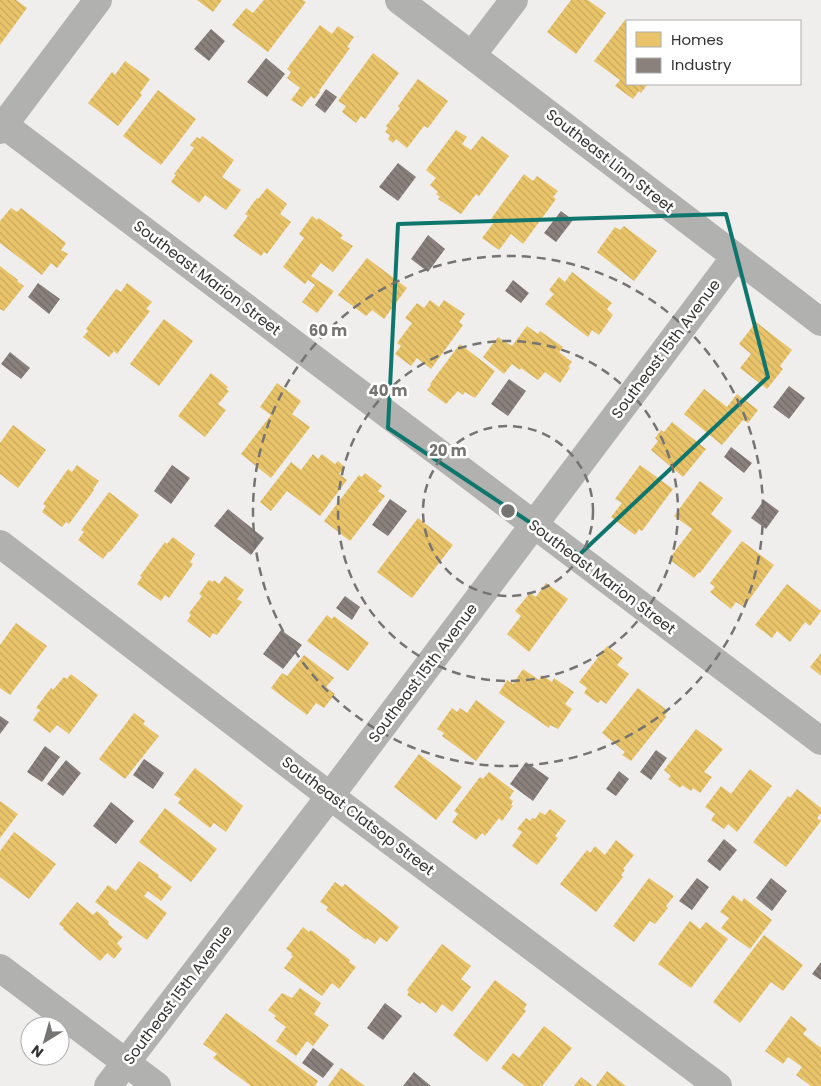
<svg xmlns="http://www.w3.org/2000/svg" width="821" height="1086" viewBox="0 0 821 1086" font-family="Poppins,sans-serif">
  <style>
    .homes { fill: url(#homes-back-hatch) }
    .industry { fill: url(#industry-back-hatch) }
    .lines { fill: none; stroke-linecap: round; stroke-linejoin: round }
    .minor { stroke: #b1b1b0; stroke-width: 28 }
    .marked { fill: none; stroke: #0f766e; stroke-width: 4; stroke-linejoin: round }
    .ring { fill: none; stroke: #757472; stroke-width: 2.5; stroke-dasharray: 9 6 }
    .labels { text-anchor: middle; stroke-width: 5; stroke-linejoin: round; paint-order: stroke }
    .street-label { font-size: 15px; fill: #333231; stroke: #fff }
    .centre { fill: #757472; stroke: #fff; stroke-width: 2.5 }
    .ring-label { font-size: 15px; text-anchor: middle; font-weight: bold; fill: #757472; stroke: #fff; stroke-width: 5; stroke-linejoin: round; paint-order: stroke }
  </style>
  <defs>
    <pattern id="homes-back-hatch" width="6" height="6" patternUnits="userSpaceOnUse" patternTransform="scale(1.25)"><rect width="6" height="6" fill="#e9c46a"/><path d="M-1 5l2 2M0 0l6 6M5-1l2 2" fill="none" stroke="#c8a95c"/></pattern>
    <pattern id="industry-back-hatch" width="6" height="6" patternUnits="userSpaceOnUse" patternTransform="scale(1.25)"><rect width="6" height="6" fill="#8a817c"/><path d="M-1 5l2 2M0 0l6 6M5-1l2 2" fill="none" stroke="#716a66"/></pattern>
  </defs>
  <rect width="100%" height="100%" fill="#f0eeec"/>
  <path class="homes" d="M0 0H16L27 8 0 45Z
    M197 0H222L213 12Z
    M264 0H303L306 2 268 52 232 25 246 8 253 13Z
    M571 0H588L606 13 576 54 547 32Z
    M625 20 627 22V84L647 85 641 93 639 91 633 99 615 86 620 80 594 61Z
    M320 25 332 34 338 26 354 37 347 47 350 48 319 91 320 92 314 99 311 96 302 107 291 100 300 88 287 78 291 72 287 69Z
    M373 53 399 73 365 119 361 116 356 123 342 112 346 106 338 101Z
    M125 61 150 79 140 93 142 95 118 126 88 103 112 72 115 75Z
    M418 79 448 101 428 128 424 126 407 148 396 139 393 143 388 139 390 135 385 132 388 128 386 126 400 108 398 106Z
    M158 90 196 119 161 165 123 136Z
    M456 130 467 137 462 144 471 150 482 136 509 156 479 196 476 194 461 214 438 199 440 197 436 194 438 192 430 185 436 178 426 170Z
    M202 136 234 160 222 177 241 190 226 210 205 195 199 203 171 182 176 175 174 174 194 148 190 145 197 137 200 139Z
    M524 174 533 181 537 176 558 191 553 197 556 199 523 244 511 234 499 250 482 238 495 221 491 219Z
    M267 188 287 204 280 214 291 222 267 254 264 252 261 256 233 236 248 216 245 214 257 198 258 199Z
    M11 208 17 212 21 208 66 243 61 250 68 254 57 268 51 263 42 275 0 243V221Z
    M312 216 317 220 319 218 343 235 340 238 353 246 333 272 321 263 311 276 334 291 317 313 302 302 315 285 308 280 305 284 283 267 304 238 299 234Z
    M624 226 657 251 634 281 597 252 615 227 620 230Z
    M367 258 407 288 384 319 372 310 366 316 338 295Z
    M0 266 18 280 17 281 24 286 4 311 0 309Z
    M572 272 612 303 607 309 613 315 599 335 592 330 588 337 545 304 554 294 549 290 559 277 565 282Z
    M127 283 152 302 146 309 150 311 117 354 114 351 109 357 83 337 88 331 86 329 116 289 121 292Z
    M430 300 439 307 444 300 465 314 459 322 463 325 431 369 417 358 411 366 395 354 401 346 397 343 412 323 405 318 417 303 424 308Z
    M164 319 193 341 159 386 130 364Z
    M756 322 792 350 780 366 783 369 767 389 740 368 751 354 739 344Z
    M527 326 538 334 540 331 563 347 559 352 572 362 568 367 570 368 560 383 545 372 538 380 521 368 520 370 512 364 504 374 483 357 498 337 512 346Z
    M460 344 495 371 475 398 465 392 463 395 458 391 446 404 427 390 431 385 430 384Z
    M211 373 228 387 226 389 229 391 218 404 226 410 205 437 178 416Z
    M277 383 301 401 292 414 310 427 271 478 241 454 271 415 260 407Z
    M704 389 727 407 737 394 758 410 748 423 743 420 722 445 684 414Z
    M672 422 706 449 683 477 651 450 658 441 655 438 661 430 664 432Z
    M13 425 46 450 18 488 0 474V443Z
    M313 454 318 459 322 454 335 464 338 461 345 467 339 474 347 480 320 516 287 491 271 511 260 502 291 462 301 470Z
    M77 465 99 481 93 489 94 490 69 524 66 522 62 527 42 512 46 506 43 504 68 469 72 472Z
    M640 465 673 489 642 531 639 529 635 535 611 517 622 503 615 499Z
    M365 473 382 486 378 491 385 496 350 541 324 521 359 475 362 477Z
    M700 481 723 498 711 514 732 531 700 573 699 572 694 578 669 559 692 529 674 516Z
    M109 492 139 515 110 552 109 551 103 559 78 540 84 532 81 530Z
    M418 518 453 545 412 598 377 572Z
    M173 537 195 554 190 562 193 564 169 598 165 595 161 601 137 584 142 577 140 576 165 542 167 544Z
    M742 541 774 565 744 607 736 602 731 609 710 592 715 587 710 583Z
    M225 576 244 590 237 599 242 602 217 635 213 633 210 638 187 621 191 615 189 613 202 596 199 594 209 580 213 582 214 580 219 584Z
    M546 583 568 599 529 652 507 634 521 616 515 611 530 593 536 597Z
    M787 584 821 611 810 626 805 622 790 642 777 631 772 638 755 625Z
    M327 615 332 619 334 616 369 643 348 671 307 641Z
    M16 623 47 646 10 695 0 688V645Z
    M607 646 623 658 617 665 629 674 606 704 601 700 598 703 584 693 587 688 579 682Z
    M821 653V676L810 667Z
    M304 655 334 678 326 687 335 694 324 708 316 703 307 715 271 688 282 673 287 676Z
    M523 669 539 680 542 675 552 682 554 678 574 692 565 704 572 709 558 729 550 725 549 728 499 693 507 680 513 684Z
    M71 674 98 695 69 734 57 725 50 733 33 720 40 710 36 708 51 688 53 690 64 677 67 679Z
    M638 688 668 711 665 715 666 717 631 761 622 755 625 752 602 733Z
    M476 700 505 722 476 761 442 736 444 733 437 729 452 708 457 712 460 708 467 713Z
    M134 713 145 721 143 724 159 736 125 779 99 759Z
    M696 729 723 749 704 772 712 777 700 793 693 788 691 791 682 785 680 788 668 779 671 776 664 770Z
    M419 754 462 787 436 820 394 787Z
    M195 768 243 806 226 832 214 823 210 828 178 803 181 799 174 795Z
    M750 769 772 786 737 832 728 824 724 829 711 820 715 814 705 807 721 786 731 794Z
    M489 772 514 791 509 798 513 801 511 805 513 806 502 821 499 818 485 836 482 833 476 840 452 822 458 814 454 811 480 777 483 779Z
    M797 789 821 808V813L817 818 821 821 786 867 753 842 788 796 790 798Z
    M0 801 18 814 0 838Z
    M165 808 217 849 191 882 139 842Z
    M550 809 566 821 555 836 558 838 537 865 512 846 522 832 517 829 526 818 530 821 532 818 535 819 540 812 545 815Z
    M14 832 56 864 29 899 0 877V851Z
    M616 840 634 855 623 869 625 870 621 875 623 877 596 912 560 884 587 850 590 853 595 846 605 855Z
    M139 861 159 875 158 877 172 887 161 901 148 891 144 896 167 913 147 940 95 902 108 885 116 891Z
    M649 878 674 896 666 906 668 908 655 924 650 921 634 942 613 926Z
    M335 882 342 887 345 884 399 927 387 942 380 937 375 944 367 938 366 940 326 910 328 907 320 902Z
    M733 895 742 902 744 898 772 920 750 949 721 928 729 918 720 912Z
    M77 902 93 915 97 911 109 922 108 924 123 937 117 943 122 949 114 959 107 953 100 961 63 929 64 928 59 924Z
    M690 921 700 929 706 922 728 939 691 988 658 964Z
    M303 927 309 932 311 930 350 960 349 962 356 967 339 989 332 983 322 996 284 968 293 956 291 955 292 953 286 949Z
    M764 935 803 965 783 991 771 982 740 1023 713 1002Z
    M442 944 471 966 461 979 471 987 452 1012 442 1004 436 1013 422 1002 420 1004 407 995 409 992 407 990Z
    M495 980 527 1004 524 1009 526 1011 487 1062 453 1035Z
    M300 988 321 1003 314 1014 329 1025 313 1046 307 1041 296 1056 276 1041 286 1027 274 1018 276 1016 268 1010 282 993 292 998Z
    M226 1013 318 1081 315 1086H251L213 1058 217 1054 203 1044Z
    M791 1016 807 1029 803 1034 821 1048V1086H811L796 1075 802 1067 788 1057 783 1064 765 1051Z
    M544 1026 572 1048 542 1086H525L501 1068 513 1053 519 1058Z
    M341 1068 365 1086H328Z
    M607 1071 626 1086H596Z
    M581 1077 593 1086H574Z"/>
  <path class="industry" d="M211 29 225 41 209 61 194 49Z
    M266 58 285 74 267 97 247 82Z
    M326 89 337 97 325 113 315 105Z
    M398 163 416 177 398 201 379 187Z
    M561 211 573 220 556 242 544 233Z
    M428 235 445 249 428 272 411 259Z
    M513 280 529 293 521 303 505 291Z
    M38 283 60 299 49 314 28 297Z
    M10 352 30 368 21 379 1 364Z
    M509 379 526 391 508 416 491 404Z
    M789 386 805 398 789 419 773 407Z
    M731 447 752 463 744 473 724 457Z
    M172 465 190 478 171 504 154 491Z
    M390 499 407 511 388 536 372 525Z
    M764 500 779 511 766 529 751 518Z
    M228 509 264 538 251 555 214 526Z
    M345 596 360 607 352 620 336 608Z
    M281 630 302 645 283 669 263 654Z
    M0 716 9 722 0 734Z
    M45 746 60 757 42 782 27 772Z
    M656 750 667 758 651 780 640 772Z
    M144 759 164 773 153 789 133 775Z
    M66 760 81 773 63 796 47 784Z
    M526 762 549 778 533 801 510 784Z
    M619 771 629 779 616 796 606 789Z
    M111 802 134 821 116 844 93 826Z
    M724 839 737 850 720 871 707 861Z
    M697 878 709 887 692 910 679 901Z
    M771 878 787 891 772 911 756 898Z
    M821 962V980L812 974Z
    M385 1003 402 1016 383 1040 367 1028Z
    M313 1048 334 1064 323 1078 302 1063Z
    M414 1072 431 1086H403Z"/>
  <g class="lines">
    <path class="minor" d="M399 0 821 322
      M472 55 514 0
      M0 122 821 741
      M0 130 98 0
      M0 544 330 796 718 1086
      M0 968 157 1086
      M108 1086 330 796 735 257"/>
  </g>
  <path class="marked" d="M726 214 768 377 579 555 388 428 398 224Z"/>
  <g class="ring">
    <circle cx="508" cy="511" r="85"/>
    <circle cx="508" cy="511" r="170"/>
    <circle cx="508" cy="511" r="255"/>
  </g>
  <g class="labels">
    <g class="street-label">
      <text transform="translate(610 161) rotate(38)" y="5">Southeast Linn Street</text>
      <text transform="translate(207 278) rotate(37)" y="5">Southeast Marion Street</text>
      <text transform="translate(666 349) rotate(-53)" y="5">Southeast 15th Avenue</text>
      <text transform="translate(602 577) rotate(37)" y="5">Southeast Marion Street</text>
      <text transform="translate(423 673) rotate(-53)" y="5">Southeast 15th Avenue</text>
      <text transform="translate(358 816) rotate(37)" y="5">Southeast Clatsop Street</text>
      <text transform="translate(178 995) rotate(-53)" y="5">Southeast 15th Avenue</text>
    </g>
  </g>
  <circle cx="508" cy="511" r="8" class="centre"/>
  <g class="ring-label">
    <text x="328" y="336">60 m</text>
    <text x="388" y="396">40 m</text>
    <text x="448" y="456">20 m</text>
  </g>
  <rect x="626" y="20" width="175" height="65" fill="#ffffff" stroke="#adadad"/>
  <rect x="636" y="32" width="25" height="15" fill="#e9c46a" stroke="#adadad"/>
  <text x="671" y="45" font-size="15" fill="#333231">Homes</text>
  <rect x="636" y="58" width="25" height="15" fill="#8a817c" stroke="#adadad"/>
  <text x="671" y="70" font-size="15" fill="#333231">Industry</text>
  <g transform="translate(45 1041) rotate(217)"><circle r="24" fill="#ffffff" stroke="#adadad"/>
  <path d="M0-4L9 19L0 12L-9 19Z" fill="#757472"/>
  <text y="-8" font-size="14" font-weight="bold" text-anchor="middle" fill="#333231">N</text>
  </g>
</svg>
